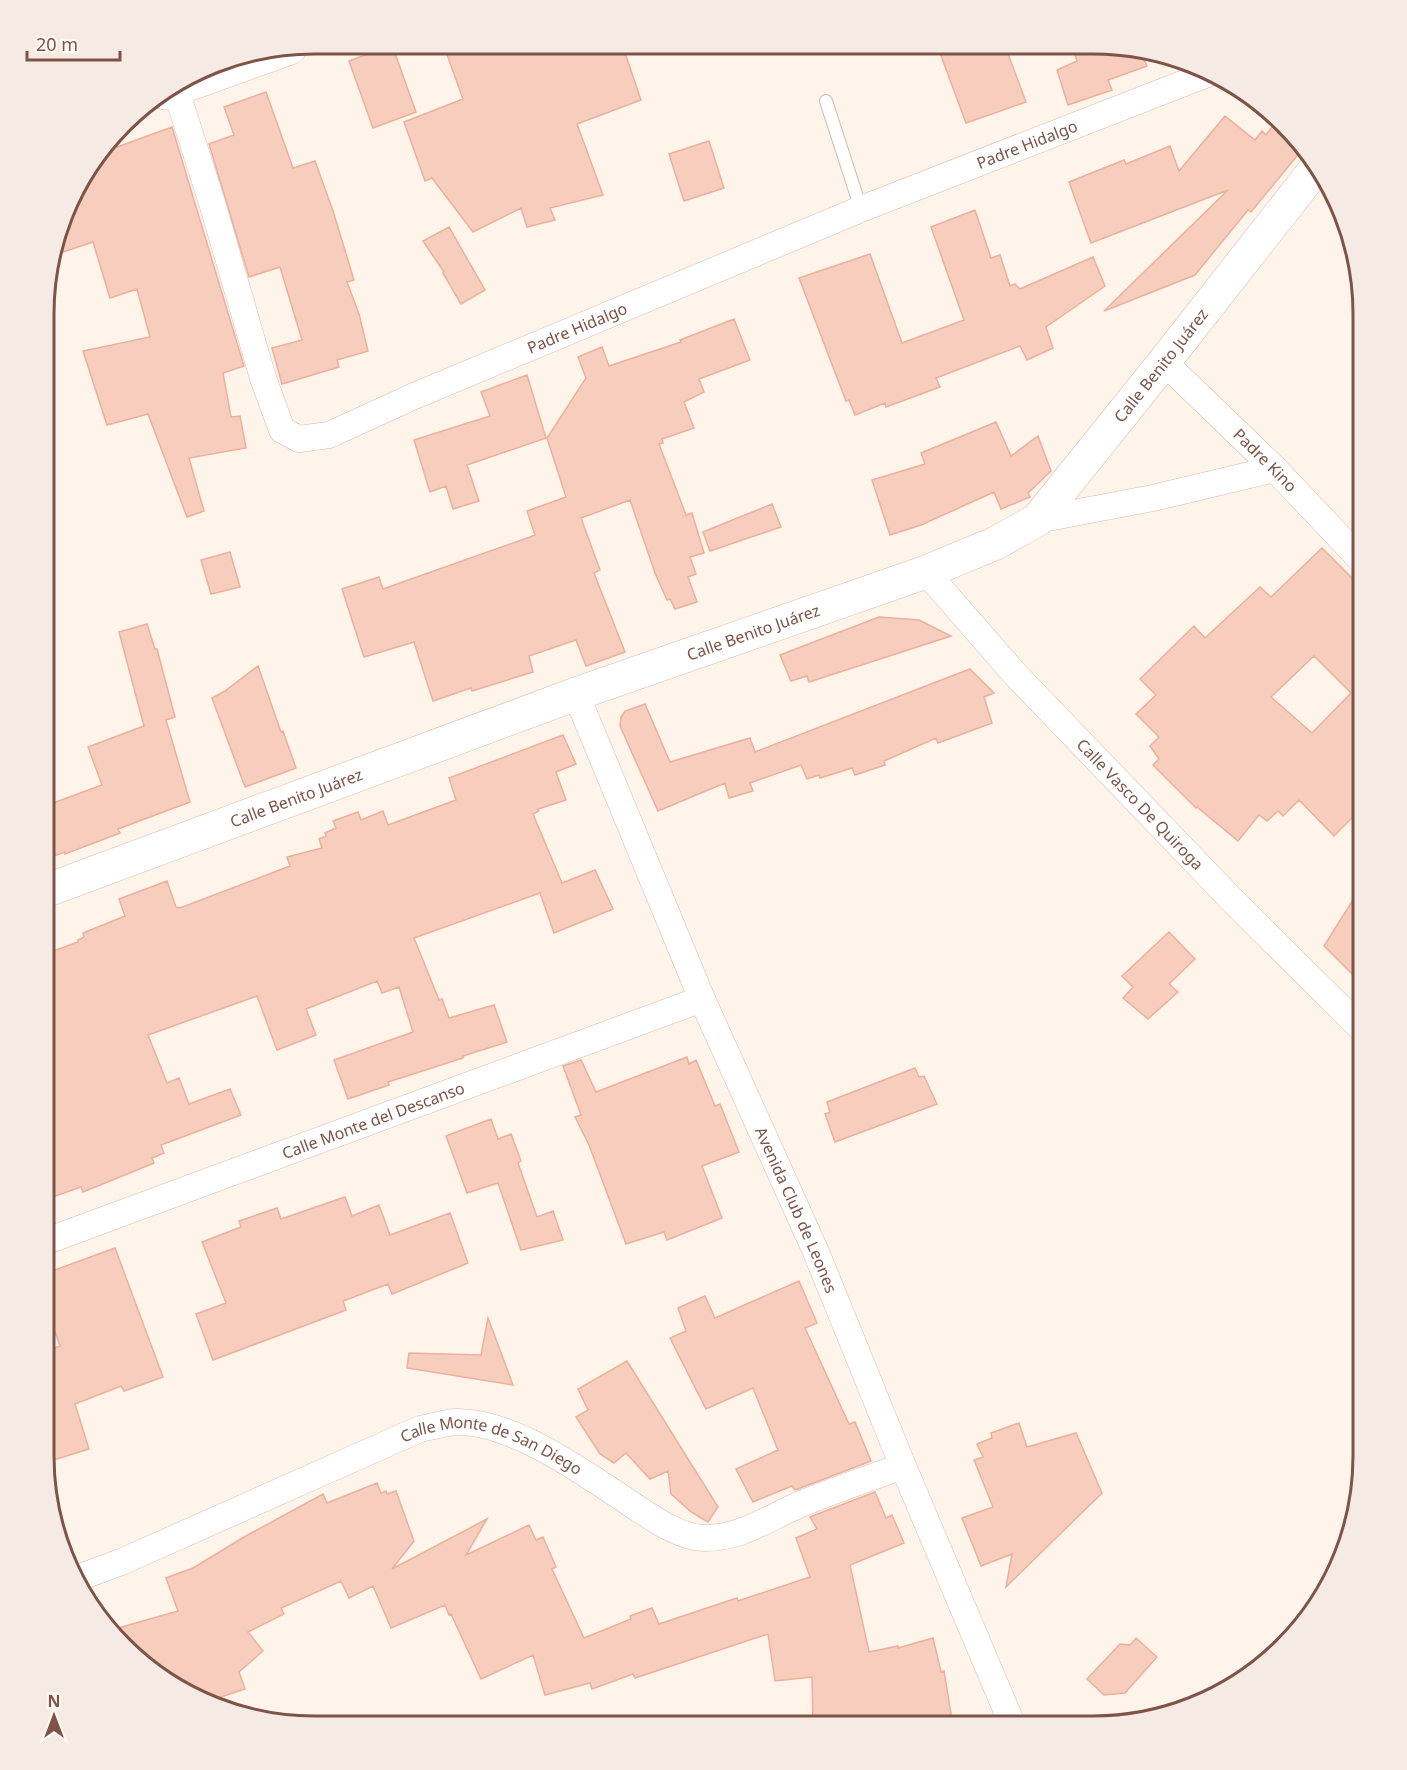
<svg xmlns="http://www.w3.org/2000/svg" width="1407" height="1770" viewBox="0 0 1407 1770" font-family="'Noto Sans',sans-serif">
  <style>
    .building { fill: #f7cdbe; stroke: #ecb09c; stroke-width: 1.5; fill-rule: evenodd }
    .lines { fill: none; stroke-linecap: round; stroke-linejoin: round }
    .lane-casing { stroke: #d5bbb0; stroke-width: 14 }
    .street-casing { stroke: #d5bbb0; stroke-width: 27 }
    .secondary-casing { stroke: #dbbcaf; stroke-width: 34 }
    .lane { stroke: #fff; stroke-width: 12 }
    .street { stroke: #fff; stroke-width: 26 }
    .secondary { stroke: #fff; stroke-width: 33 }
    .labels { text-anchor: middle; stroke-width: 4.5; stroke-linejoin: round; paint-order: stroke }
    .street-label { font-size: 16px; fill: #7e5449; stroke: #fff8f2 }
    .rim { fill: none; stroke: #7e5449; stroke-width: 3 }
  </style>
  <rect width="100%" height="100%" fill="#fff4ea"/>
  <path class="building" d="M463 44H622L641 100 577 124 603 195 550 208 555 220 527 227 521 208 473 232 432 178 425 181 404 122 463 99 445 49Z
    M392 45 416 112 373 128 349 61Z
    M937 45 1005 46 1026 102 966 123Z
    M1097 46H1129L1140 50 1147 66 1108 80 1112 90 1068 105 1057 70 1077 61 1075 55Z
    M266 92 293 168 315 161 333 211 354 280 347 282 359 314 368 351 337 360 339 367 282 384 272 348 302 340 280 267 249 277 209 144 234 135 224 107Z
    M1225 116 1255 140 1262 131 1266 135 1275 123 1301 151 1251 212 1248 210 1195 275 1104 311 1228 190 1091 243 1069 182 1124 160 1126 164 1170 146 1179 171Z
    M172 127 244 366 223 373 231 417 240 416 246 448 189 458 204 511 187 517 148 414 107 425 83 351 150 337 137 289 110 298 93 242 54 255 80 179 101 153Z
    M709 141 724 188 684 201 669 154Z
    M975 210 991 258 1000 255 1010 286 1015 284 1020 289 1029 285 1093 257 1105 286 1046 327 1053 348 1027 360 1020 346 936 378 940 387 886 407 885 403 855 415 849 400 846 401 799 278 870 254 902 343 964 320 931 227Z
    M449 227 485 290 461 304 443 273 444 272 423 241Z
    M734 319 750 360 699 379 704 392 684 402 694 428 662 439 663 443 659 444 686 515 692 513 704 553 690 557 696 574 688 577 697 602 675 609 670 599 667 600 655 573 630 500 581 518 600 570 594 573 625 652 586 666 576 640 529 656 533 672 472 691 471 688 433 701 414 642 364 657 342 589 379 577 383 589 530 537 535 535 527 511 566 497 547 438 586 378 578 357 602 347 609 366 681 342 680 340Z
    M527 375 546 438 467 465 479 501 453 509 446 486 430 492 414 440 490 416 481 392Z
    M996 422 1011 456 1038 436 1051 471 1028 493 1030 497 1001 509 994 492 921 525 890 535 872 480 925 464 921 453Z
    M772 504 781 527 710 551 703 532Z
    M1322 548 1363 589V807L1334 836 1299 800 1283 816 1278 811 1267 821 1259 815 1238 841 1197 807 1196 808 1153 765 1159 759 1150 746 1159 737 1136 714 1156 695 1140 679 1194 626 1205 638 1260 587 1271 597ZM1314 656 1351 693 1312 733 1271 697Z
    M230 552 240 587 211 594 201 560Z
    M879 617 919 620 951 636 809 682 807 676 791 681 780 655Z
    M147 624 155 649H157L175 717 166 720 190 802 118 829 120 833 65 854V852L45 859V806L102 785 88 747 144 726 119 632Z
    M258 666 281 732 283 731 296 768 245 787 212 698 225 691Z
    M970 669 994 693 984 697 992 723 938 743 936 738 884 761 885 765 855 775 852 768 820 778 819 775 807 779 801 765 750 783 753 791 729 798 725 783 658 811 620 726 621 717 625 711 645 704 670 762 750 738 755 752Z
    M563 735 576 764 556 772 566 800 538 809 539 811 533 814 562 883 595 870 613 909 554 933 540 893 414 938 439 1000 442 999 449 1018 494 1005 507 1042 463 1056V1058L388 1082 389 1085 348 1099 334 1060 413 1032 399 987 382 993 377 981 306 1009 316 1035 277 1050 257 996 148 1035 167 1083 179 1078 189 1104 230 1089 241 1115 161 1145 164 1153 152 1158 154 1163 83 1192 81 1187 44 1200 45 954 78 942V940L84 937 83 933 125 916 119 899 167 881 176 907 180 908 290 866 287 857 322 848 319 839 326 836 325 833 336 828 333 821 358 812 361 820 383 811 388 825 456 800 449 778Z
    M1363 884V985L1324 946Z
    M1169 932 1195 959 1169 984 1178 992 1148 1019 1123 998 1133 987 1122 976Z
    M687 1057 689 1064 696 1060 715 1106 720 1104 739 1152 702 1166 722 1218 667 1240 664 1232 626 1244 589 1145 575 1117 581 1115 563 1066 581 1060 596 1092Z
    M915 1068 919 1077 924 1076 937 1104 835 1142 825 1114 830 1112 827 1102Z
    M491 1119 498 1139 511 1134 521 1161 518 1163 537 1217 553 1211 563 1240 521 1250 498 1183 467 1193 446 1136Z
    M345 1197 352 1216 379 1205 390 1235 450 1213 468 1263 392 1294 388 1284 343 1301 346 1310 213 1360 196 1314 226 1303 202 1242 241 1227 239 1221 277 1208 281 1219Z
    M115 1248 163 1377 124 1391 121 1386 75 1404 89 1449 44 1463V1352L60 1346 44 1301V1274Z
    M799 1281 817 1323 805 1328 849 1424 855 1422 871 1461 795 1490 792 1486 753 1502 736 1469 778 1450 753 1388 706 1409 670 1338 686 1331 678 1308 705 1296 715 1318Z
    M488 1318 513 1385 407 1368 409 1353 481 1355Z
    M627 1361 718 1507 708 1522 691 1512 671 1494 668 1471 650 1479 626 1453 614 1463 600 1454 576 1417 588 1410 578 1389Z
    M1019 1423 1027 1447 1076 1433 1102 1493 1006 1587 1012 1554 981 1566 962 1518 993 1507 974 1460 983 1457 977 1444 992 1438 991 1433Z
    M377 1483 381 1493 386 1491 387 1494 396 1491 414 1541 392 1569 487 1519 466 1555 529 1525 536 1540 543 1537 556 1567 552 1569 584 1638 631 1619 630 1616 652 1608 659 1624 737 1598 738 1601 810 1577 796 1538 817 1529 810 1517 875 1492 886 1518 892 1515 904 1543 850 1565 869 1652 898 1646V1648L933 1638 941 1672 944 1671 953 1726H887L886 1720 833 1726H813L812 1677 775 1681 768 1634 635 1678 633 1674 592 1689 590 1683 545 1695 533 1655 481 1679 451 1614 449 1615 445 1605 391 1628 373 1586 349 1598 341 1581 281 1608 284 1614 248 1632 263 1651 239 1672 245 1689 206 1702 164 1681 115 1629 178 1611 166 1578 193 1568 244 1537 323 1494 327 1503Z
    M1136 1638 1157 1657 1125 1693 1104 1695 1087 1679 1120 1644 1130 1645Z"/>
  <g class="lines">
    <defs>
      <path id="lane" d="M826 101 861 209"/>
      <g id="street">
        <path id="s1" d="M176 90 213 206 263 378 282 430 299 439 329 435 412 397 861 209 1205 75"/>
        <path id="s2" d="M1164 362 1275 469 1363 562"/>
        <path d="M1037 520 1153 498 1275 469"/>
        <path id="s3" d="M926 572 1014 673 1234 902 1363 1030"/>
        <path id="s4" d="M576 694 702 999 816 1252 903 1466 1013 1726"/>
        <path id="s5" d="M44 1242 702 999"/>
        <path id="s6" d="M75 1579 121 1562 420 1429C431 1427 444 1423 455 1422 513 1420 587 1475 634 1506 654 1519 679 1537 703 1538 740 1539 768 1518 801 1504 834 1490 869 1478 903 1466"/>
      </g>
      <g id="secondary">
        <path d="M165 93 290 48"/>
        <path id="s7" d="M45 891 576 694 926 572 996 543 1037 520 1164 362 1317 167"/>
      </g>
    </defs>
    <use href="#lane" class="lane-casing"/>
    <use href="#street" class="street-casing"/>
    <use href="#secondary" class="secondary-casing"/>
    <use href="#lane" class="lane"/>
    <use href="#street" class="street"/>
    <use href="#secondary" class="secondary"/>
  </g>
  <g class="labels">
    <g class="street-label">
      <text dy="6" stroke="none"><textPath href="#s1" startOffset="1162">Padre Hidalgo</textPath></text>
      <text dy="6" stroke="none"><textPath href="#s1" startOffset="676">Padre Hidalgo</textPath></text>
      <text dy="6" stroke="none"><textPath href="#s7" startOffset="1258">Calle Benito Juárez</textPath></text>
      <text dy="6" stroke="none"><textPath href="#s2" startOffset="141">Padre Kino</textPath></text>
      <text dy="6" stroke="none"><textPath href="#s7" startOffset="754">Calle Benito Juárez</textPath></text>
      <text dy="6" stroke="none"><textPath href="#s7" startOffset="268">Calle Benito Juárez</textPath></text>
      <text dy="6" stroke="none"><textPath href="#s3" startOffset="316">Calle Vasco De Quiroga</textPath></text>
      <text dy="6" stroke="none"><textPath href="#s5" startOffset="351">Calle Monte del Descanso</textPath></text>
      <text dy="6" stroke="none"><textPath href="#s4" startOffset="561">Avenida Club de Leones</textPath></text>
      <text dy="6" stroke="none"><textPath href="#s6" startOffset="452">Calle Monte de San Diego</textPath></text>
    </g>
  </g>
  <path d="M0 0H1407V1770H0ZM314 54H1093A260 260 0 0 1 1353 314V1456A260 260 0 0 1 1093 1716H314A260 260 0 0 1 54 1456V314A260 260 0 0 1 314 54Z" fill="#f5ebe4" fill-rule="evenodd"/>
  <path class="rim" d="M314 54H1093A260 260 0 0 1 1353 314V1456A260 260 0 0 1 1093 1716H314A260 260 0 0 1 54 1456V314A260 260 0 0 1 314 54Z"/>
  <g transform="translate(54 1716)" stroke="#fff8f2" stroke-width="4.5" paint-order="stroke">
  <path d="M0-4.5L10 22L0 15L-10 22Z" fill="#7e5449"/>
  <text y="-9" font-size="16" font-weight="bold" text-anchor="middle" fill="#7e5449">N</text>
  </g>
  <path d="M27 51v9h93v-9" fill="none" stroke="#7e5449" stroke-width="3"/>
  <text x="36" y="51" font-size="18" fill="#7e5449" stroke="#fff8f2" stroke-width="4.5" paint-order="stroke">20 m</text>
</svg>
